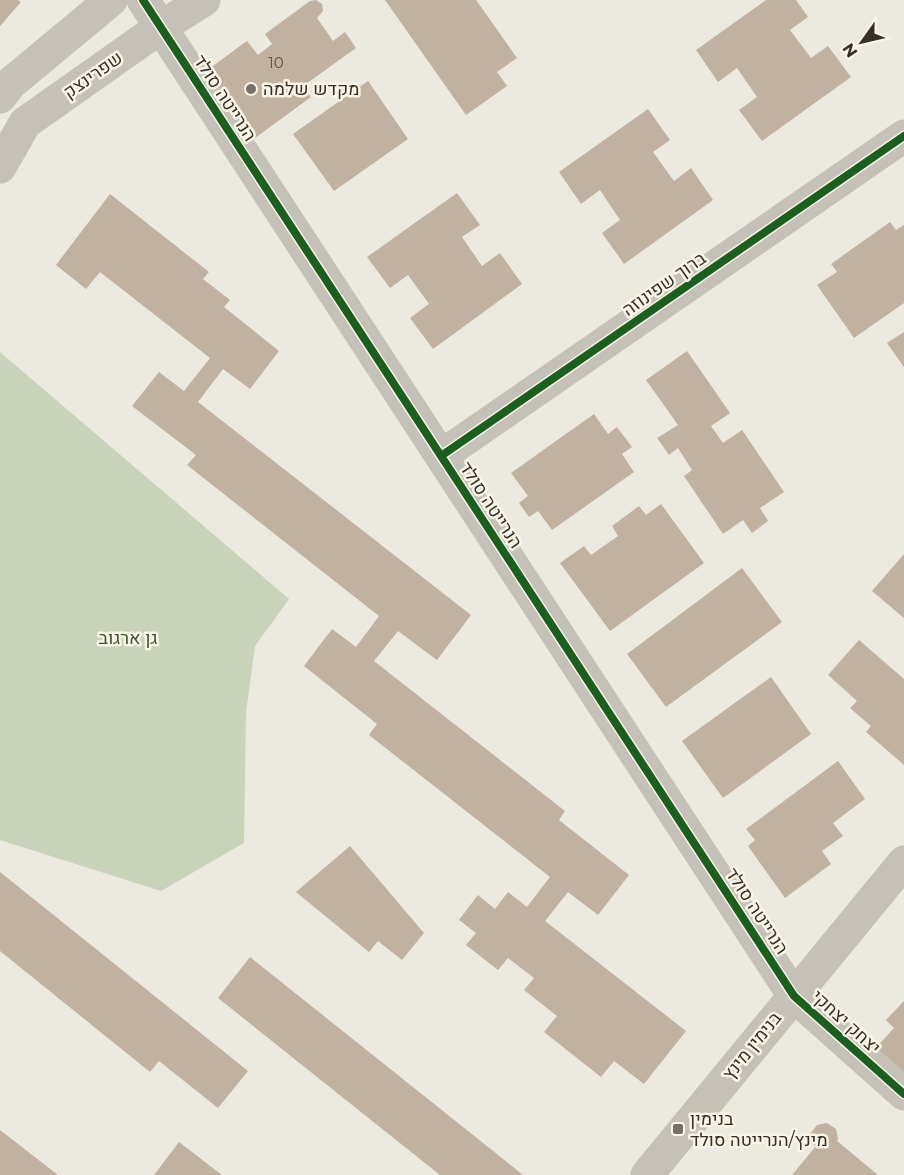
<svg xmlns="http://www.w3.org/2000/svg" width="904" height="1175" viewBox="0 0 904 1175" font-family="Montserrat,Heebo,sans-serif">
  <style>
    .green { fill: #c8d3ba }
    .building { fill: #c0b1a1 }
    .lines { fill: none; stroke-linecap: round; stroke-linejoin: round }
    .minor { stroke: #c5c1b9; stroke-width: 33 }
    .tertiary { stroke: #c5c1b9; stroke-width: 33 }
    .cycleway-casing { stroke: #f9f5e6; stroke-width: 11 }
    .cycleway { stroke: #1b5e20; stroke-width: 8 }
    .poi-dot { fill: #767068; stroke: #f9f5e6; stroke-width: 2 }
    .labels { text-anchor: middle; stroke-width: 5; stroke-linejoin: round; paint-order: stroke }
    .number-label { font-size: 15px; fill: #585046 }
    .street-label { font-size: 18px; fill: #362f27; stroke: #f9f5e6 }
    .poi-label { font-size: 18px; fill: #362f27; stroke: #f9f5e6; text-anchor: start }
    .park-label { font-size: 18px; fill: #3b542a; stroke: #f9f5e6 }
  </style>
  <rect width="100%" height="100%" fill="#ece9e0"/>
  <path class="green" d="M0 352 289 599 255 646 246 712 244 843 161 891 0 840Z"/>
  <path class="building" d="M0 0H18L21 2 0 26Z
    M316 0 322 4 323 11 317 18 333 41 345 32 356 48 303 86 311 97 255 138 206 71 247 41 258 55 272 44 265 34 310 1Z
    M385 0H476L517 58 497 72 507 86 466 115Z
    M766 0H796L808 17 790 30 811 58 828 46 851 77 762 141 739 110 757 97 737 68 718 82 696 50Z
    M368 81 408 139 334 191 293 134Z
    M648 109 670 140 653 152 674 181 691 168 713 200 624 264 602 233 620 220 600 190 581 204 559 172Z
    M457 193 480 225 462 237 482 266 500 253 522 284 433 349 410 318 429 304 408 275 390 288 367 257Z
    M110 194 209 272 203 279 230 300 224 307 279 351 250 389 223 369 198 402 471 615 437 660 398 631 374 661 565 811 559 820 629 875 598 915 568 892 545 921 686 1031 644 1084 614 1061 601 1077 544 1032 557 1016 524 990 534 978 508 958 498 970 466 945 476 933 459 920 478 895 495 909 508 892 527 907 550 877 369 735 377 724 304 666 332 629 356 647 379 616 187 465 196 455 132 406 159 372 184 391 210 358 100 272 86 289 56 265Z
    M890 222 896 230 904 225V303L854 338 817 285 837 272 831 264Z
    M904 332V367L887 343Z
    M687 351 730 413 711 426 723 443 742 430 784 492 760 508 768 521 752 533 743 520 723 534 684 476 692 470 678 448 669 455 657 438 678 425 646 380Z
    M594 414 608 434 617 427 632 447 622 454 634 472 552 530 538 511 529 517 519 503 528 496 511 473Z
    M661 504 704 563 610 631 560 563 584 546 591 555 618 536 612 526 639 506 646 515Z
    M904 554V618L872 591Z
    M742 568 782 622 666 707 627 654Z
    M859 640 904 679V765L866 732 871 726 850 708 857 701 828 675Z
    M771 677 811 734 723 798 682 741Z
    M838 761 865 799 833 823 843 836 822 851 831 864 785 898 748 846 755 840 746 829Z
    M350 846 424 933 402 960 378 941 369 952 296 892Z
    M0 872 248 1071 218 1108 159 1061 150 1072 0 951Z
    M250 957 523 1175H440L218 998Z
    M904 1001V1079L874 1050 894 1028 886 1020Z
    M827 1123 836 1129 838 1139 837 1141 878 1175H792L816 1146 813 1144 810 1134 817 1125Z
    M0 1130 58 1175H0Z
    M179 1142 222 1175H154Z"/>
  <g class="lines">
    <path class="minor" d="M143 0 794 996 904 1094
      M441 456 904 136"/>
    <path class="tertiary" d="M0 97 11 83 111 0
      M0 167 25 123 161 27 204 0
      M647 1175 904 862"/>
    <defs>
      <path id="cycleway" d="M143 0 794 996 904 1094
        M441 456 904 136"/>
    </defs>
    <use href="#cycleway" class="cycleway-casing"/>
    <use href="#cycleway" class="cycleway"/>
  </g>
  <g class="poi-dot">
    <circle cx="251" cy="89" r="6"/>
    <rect x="672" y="1123" width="12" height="12" rx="3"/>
  </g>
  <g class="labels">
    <g class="number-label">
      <text x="276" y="68">10</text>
    </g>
    <g class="street-label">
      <text transform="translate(93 75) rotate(-35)" y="6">שפרינצק</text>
      <text transform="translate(225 98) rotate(57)" y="6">הנרייטה סולד</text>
      <text transform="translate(664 284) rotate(-35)" y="6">ברוך שפינוזה</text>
      <text transform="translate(491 505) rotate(57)" y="6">הנרייטה סולד</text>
      <text transform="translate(757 911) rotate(57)" y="6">הנרייטה סולד</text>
      <text transform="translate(846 1022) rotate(42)" y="6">יצחק יצחקי</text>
      <text transform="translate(752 1046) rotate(-51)" y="6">בנימין מינץ</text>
    </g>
    <g class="poi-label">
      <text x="263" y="95">מקדש שלמה</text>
      <text x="690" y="1125">בנימין<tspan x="690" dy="21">מינץ/הנרייטה סולד</tspan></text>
    </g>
    <g class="park-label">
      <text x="128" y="644">גן ארגוב</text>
    </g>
  </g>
  <g transform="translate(862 42) rotate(236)" stroke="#f9f5e6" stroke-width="4.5" paint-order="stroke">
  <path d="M0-4.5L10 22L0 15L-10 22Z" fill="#362f27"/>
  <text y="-9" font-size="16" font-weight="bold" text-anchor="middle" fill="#362f27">N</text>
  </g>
</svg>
